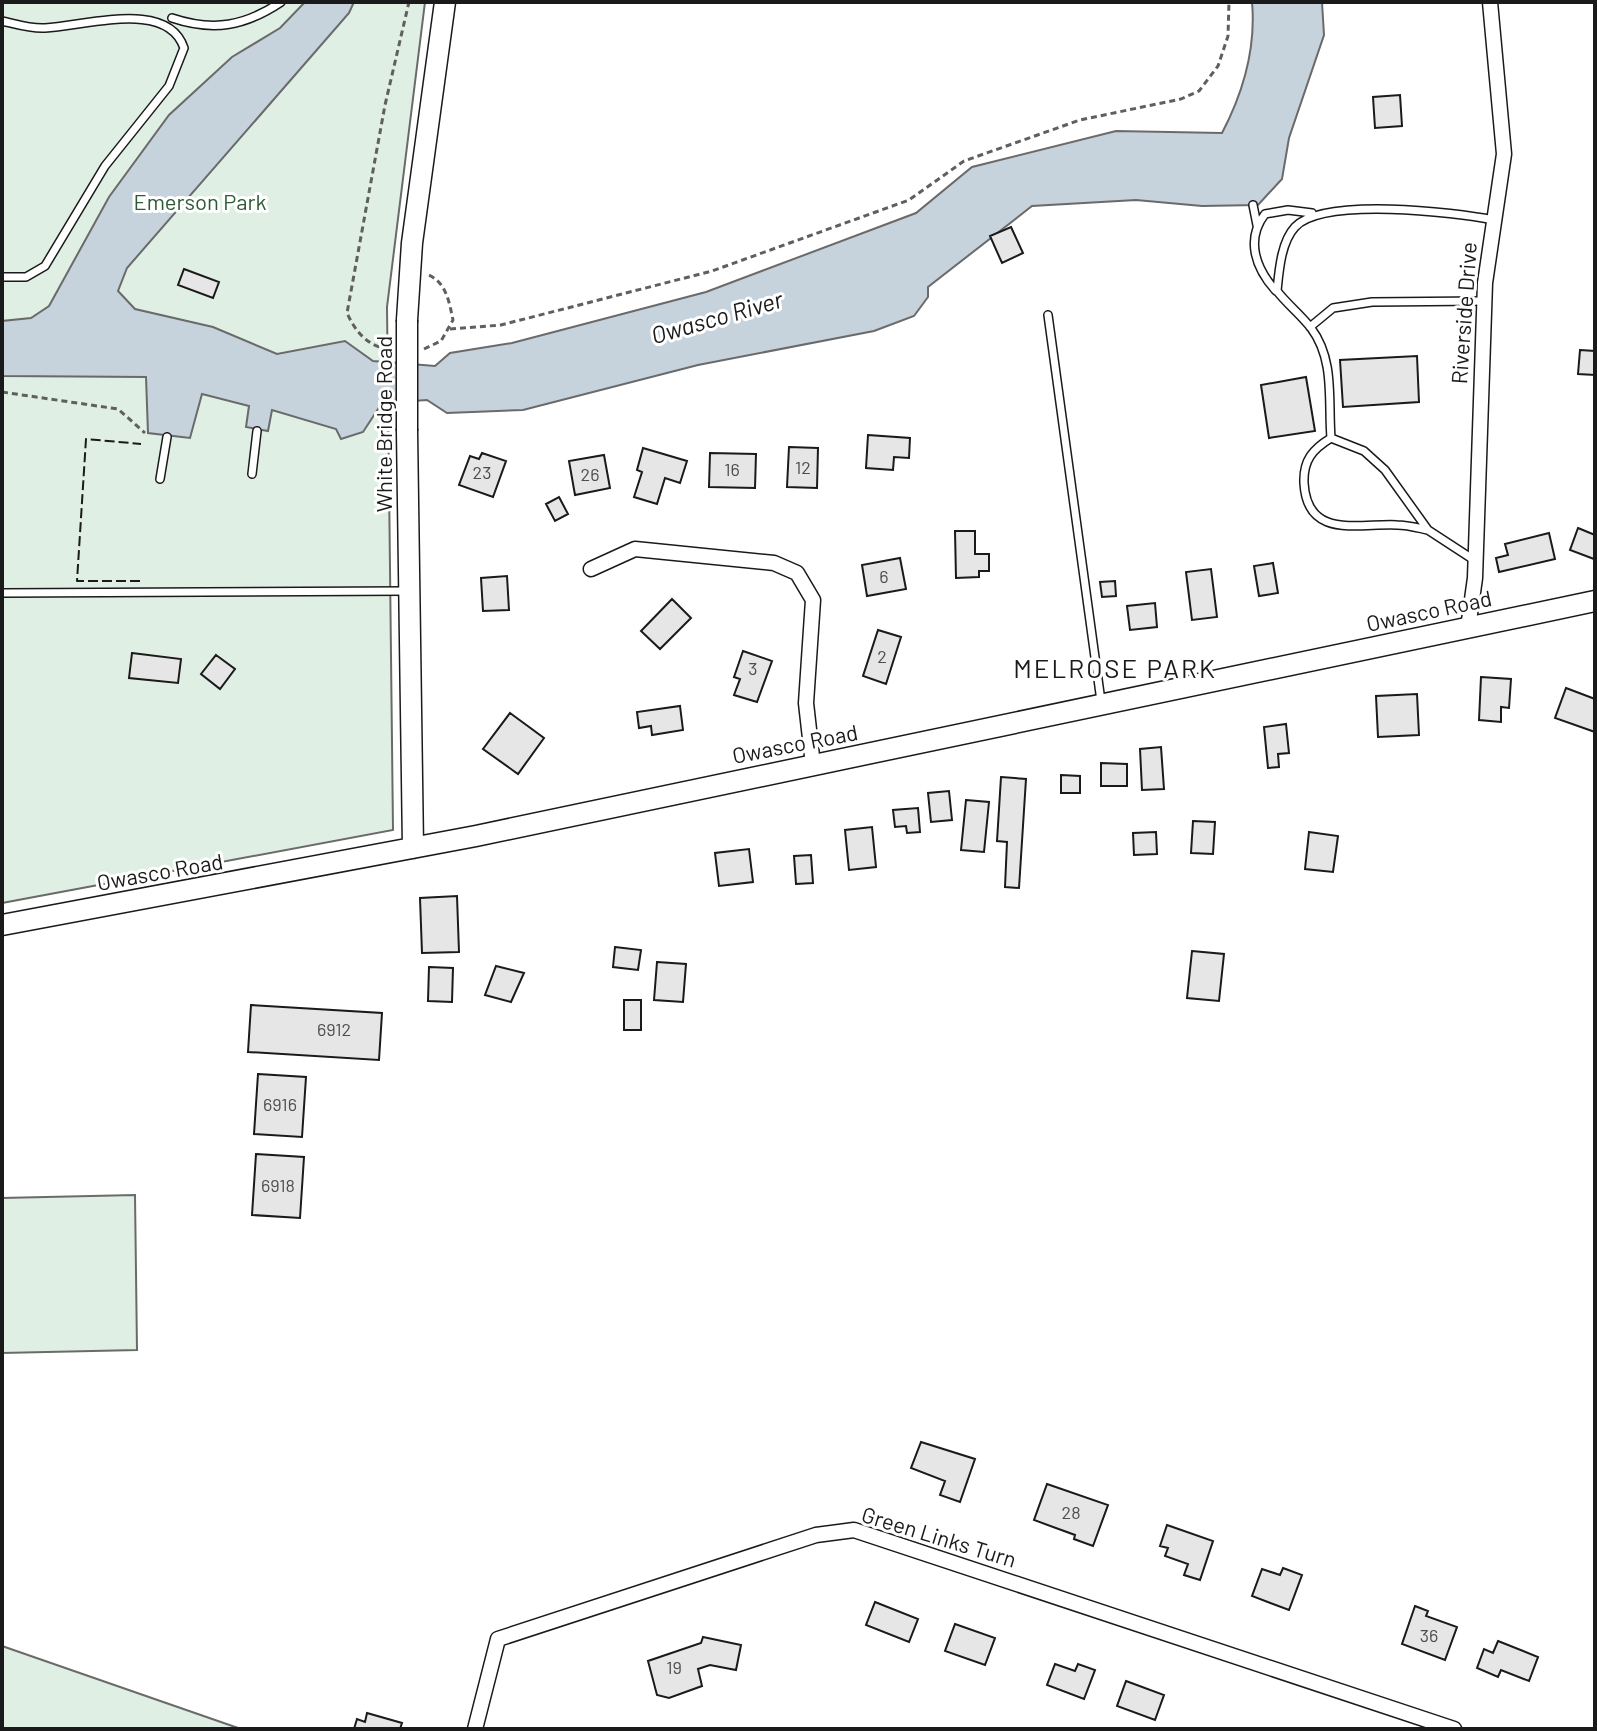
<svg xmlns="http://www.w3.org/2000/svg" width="1597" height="1731" viewBox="0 0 1597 1731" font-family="Barlow,sans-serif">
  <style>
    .green { fill: #e0efe3; stroke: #6a6a6a; stroke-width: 2 }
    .water { fill: #c6d2dc; stroke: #6a6a6a; stroke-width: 2 }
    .building { fill: #e6e6e6; stroke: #1a1a1a; stroke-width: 2 }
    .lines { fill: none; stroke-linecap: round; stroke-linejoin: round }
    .service-casing { stroke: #1a1a1a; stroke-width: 10 }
    .minor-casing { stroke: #1a1a1a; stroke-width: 17 }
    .secondary-casing { stroke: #1a1a1a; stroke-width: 23 }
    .path { stroke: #5f5f5f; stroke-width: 3; stroke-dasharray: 6 4; stroke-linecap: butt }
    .service { stroke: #fff; stroke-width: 7 }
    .minor { stroke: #fff; stroke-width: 14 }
    .secondary { stroke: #fff; stroke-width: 20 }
    .secondary-bridge-casing { stroke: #1a1a1a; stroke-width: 23; stroke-linecap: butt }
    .secondary-bridge { stroke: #fff; stroke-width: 20 }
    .fence { stroke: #1a1a1a; stroke-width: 2; stroke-dasharray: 10 4; stroke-linecap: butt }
    .power { stroke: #c62828; stroke-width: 2; stroke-dasharray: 28 6 4 6; stroke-linecap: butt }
    .labels { text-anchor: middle; stroke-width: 6; stroke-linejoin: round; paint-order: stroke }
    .number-label { font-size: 18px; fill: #4d4d4d }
    .park-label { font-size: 22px; fill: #2b5a34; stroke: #fff }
    .street-label { font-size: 22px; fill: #1a1a1a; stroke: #fff }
    .water-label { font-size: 24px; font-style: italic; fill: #1a1a1a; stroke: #fff }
    .quarter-label { font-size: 26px; letter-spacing: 2px; fill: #1a1a1a; stroke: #fff }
  </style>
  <rect width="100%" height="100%" fill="#fff"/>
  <path class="green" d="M2 2H425L387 307 393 830 2 903Z
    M135 1195 137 1350 2 1353V1198Z
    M2 1646 241 1729H2Z"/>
  <path class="water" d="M305 2H354L349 13 127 268 118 291 135 309 213 327 277 354 345 341 373 361 435 366 450 353 512 343 706 292 916 213 972 167 1116 131 1222 133C1243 93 1256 47 1252 2H1322L1324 35 1289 138 1282 179 1258 205 1202 206 1136 200 1032 206 928 287V297L914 316 874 331 698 365 523 410 447 413 427 400 382 403 363 432 341 439 336 429 272 410 268 431 246 427 249 406 202 394 190 438 148 433 146 377 2 376V321L31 318 49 306 109 197 169 115 232 57 280 28Z"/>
  <path class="building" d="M1400 95 1402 126 1375 128 1373 97Z
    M1011 227 1023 253 1002 263 990 236Z
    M184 269 219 282 213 298 178 285Z
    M1580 350 1595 351V375L1578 374Z
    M1417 356 1419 402 1343 407 1340 360Z
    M1306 377 1315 431 1269 438 1261 385Z
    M868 435 910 438 909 458 894 457 893 470 866 468Z
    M789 447 818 448 817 488 787 487Z
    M643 448 687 461 680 483 665 478 657 504 634 497 642 472 637 470Z
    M482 453 506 461 493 497 459 485 470 456 479 459Z
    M710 453 756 454 755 488 709 487Z
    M604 455 610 488 575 495 569 461Z
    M559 497 568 514 555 521 546 504Z
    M1578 528 1595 535 1594 559 1570 550Z
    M955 531H975V554H989V571H979V577L956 578Z
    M1549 533 1555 559 1499 572 1496 558 1508 555 1505 544Z
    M900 558 906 589 867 596 862 565Z
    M1273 563 1278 593 1259 596 1254 566Z
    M1211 569 1217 617 1192 620 1186 572Z
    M507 576 509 610 483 611 481 578Z
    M1115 581 1116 596 1102 597 1100 582Z
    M672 599 691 618 660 649 641 631Z
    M1155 603 1157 627 1130 630 1127 606Z
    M878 630 901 637 886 684 863 676Z
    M743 651 772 661 757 702 734 695 740 679 734 677Z
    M132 653 181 659 178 683 129 678Z
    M216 655 235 669 220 689 201 674Z
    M1481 677 1511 679 1509 708 1501 707V722L1479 720Z
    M1566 688 1595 699V732L1555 718Z
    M1417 694 1419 735 1378 737 1376 696Z
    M680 706 683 730 652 735 651 726 639 728 637 712Z
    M510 713 544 738 518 774 483 749Z
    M1286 724 1289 753 1278 754 1279 767 1268 768 1264 727Z
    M1161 747 1164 789 1142 790 1140 749Z
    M1101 763 1127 764V786H1101Z
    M1061 775 1080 776V793H1061Z
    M1001 777 1026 779 1019 888 1005 887 1007 842 997 841Z
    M949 791 952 820 931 822 928 793Z
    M966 800 989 802 984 852 961 850Z
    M918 808 920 832 907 833 906 826 895 827 893 810Z
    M1193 821 1215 822 1213 854 1191 853Z
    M872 827 876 867 849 870 845 830Z
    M1156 832 1157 854 1134 855 1133 833Z
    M1309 832 1338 836 1333 872 1305 869Z
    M749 849 753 882 719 886 715 853Z
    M811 855 813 883 796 884 794 856Z
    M457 896 459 952 422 953 420 898Z
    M615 947 641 950 638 970 613 967Z
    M1192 951 1224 954 1219 1001 1187 998Z
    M657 962 686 964 683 1002 654 1000Z
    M496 966 524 973 511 1002 485 995Z
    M429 967 453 968 452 1002 428 1001Z
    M624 1000H641V1030H624Z
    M251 1005 382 1013 379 1060 248 1052Z
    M258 1074 306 1077 302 1137 254 1134Z
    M256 1154 304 1157 300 1218 252 1215Z
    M921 1442 975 1459 960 1502 940 1495 945 1481 911 1468Z
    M1047 1484 1108 1505 1093 1546 1074 1539 1075 1535 1034 1520Z
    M1167 1525 1213 1541 1200 1580 1184 1575 1188 1564 1165 1556 1168 1548 1160 1546Z
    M1283 1568 1302 1575 1289 1610 1252 1596 1262 1569 1280 1575Z
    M875 1602 918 1619 909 1642 866 1625Z
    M1415 1606 1428 1611 1426 1616 1457 1627 1445 1660 1402 1644Z
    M955 1624 995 1638 985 1665 945 1651Z
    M703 1637 741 1645 736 1670 710 1665 698 1669 702 1686 669 1698 657 1695 648 1661 701 1643Z
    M1498 1641 1538 1657 1529 1681 1501 1670 1498 1677 1477 1668 1484 1649 1493 1653Z
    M1055 1664 1075 1671 1078 1664 1095 1670 1084 1699 1047 1685Z
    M1126 1681 1164 1695 1155 1720 1117 1706Z
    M367 1713 402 1723 400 1729H354L357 1719 365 1722Z"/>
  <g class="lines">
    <defs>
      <path id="service" d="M172 18C214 32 245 26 281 2
        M2 21C16 24 30 29 45 28 90 25 168 0 184 48L169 86 105 166 45 266 26 277H2
        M1253 205 1257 225
        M1276 291C1256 269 1245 240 1265 214L1288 210 1312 213
        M1048 315 1101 701
        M1310 327 1333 308 1372 302 1484 301
        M1331 438C1313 449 1303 460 1304 483 1307 540 1359 523 1397 525 1408 525 1418 528 1428 530
        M252 474 257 431
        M160 479 167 437
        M1474 560 1428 530 1385 470 1364 451 1331 438C1328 400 1335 360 1311 328 1301 315 1287 304 1277 291 1279 271 1281 242 1295 227 1323 197 1454 212 1494 220
        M2 593 408 591"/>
      <path id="minor" d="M591 569 635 549 774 563 797 573 813 600 806 703 813 765
        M1468 628 1475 578 1485 283 1504 154 1490 2
        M475 1729 498 1639 816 1535 854 1530 1454 1729"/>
      <path id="secondary" d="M407 320 412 243 445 2
        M407 431 413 848
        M2 925 476 836 1595 601"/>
    </defs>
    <use href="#service" class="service-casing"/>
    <use href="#minor" class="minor-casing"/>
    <use href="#secondary" class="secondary-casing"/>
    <path class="path" d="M450 329 501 325 712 271 909 200 964 161 1080 120 1181 99 1199 91 1218 66 1228 36 1229 2
      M389 349C368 347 355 331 347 313L385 105 409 2
      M424 349 441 341 453 320C449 301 446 281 426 274
      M2 392 118 409 145 433"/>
    <use href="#service" class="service"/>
    <use href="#minor" class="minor"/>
    <use href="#secondary" class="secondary"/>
    <defs>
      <path id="secondary-bridge" d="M407 431V320"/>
    </defs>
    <use href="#secondary-bridge" class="secondary-bridge-casing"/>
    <use href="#secondary-bridge" class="secondary-bridge"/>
    <path class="fence" d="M140 581H77L86 439 141 444"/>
    <path class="power" d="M1595 1583V1607"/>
  </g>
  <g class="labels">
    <g class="number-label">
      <text x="803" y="474">12</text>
      <text x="732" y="476">16</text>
      <text x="482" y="479">23</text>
      <text x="590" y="481">26</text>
      <text x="884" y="583">6</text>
      <text x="882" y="663">2</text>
      <text x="753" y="675">3</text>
      <text x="334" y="1036">6912</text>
      <text x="280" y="1111">6916</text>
      <text x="278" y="1192">6918</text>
      <text x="1071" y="1519">28</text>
      <text x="1429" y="1642">36</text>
      <text x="674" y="1674">19</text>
    </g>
    <g class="park-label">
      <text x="200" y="210">Emerson Park</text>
    </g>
    <g class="street-label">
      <text transform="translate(1464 313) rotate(-86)" y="8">Riverside Drive</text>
      <text transform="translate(384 424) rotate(-90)" y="8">White Bridge Road</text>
      <text transform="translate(1429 611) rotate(-12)" y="8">Owasco Road</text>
      <text transform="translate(795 744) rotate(-11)" y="8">Owasco Road</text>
      <text transform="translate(160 872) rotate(-10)" y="8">Owasco Road</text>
      <text transform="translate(939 1537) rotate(17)" y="8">Green Links Turn</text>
    </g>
    <g class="water-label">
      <text transform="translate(717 318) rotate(-16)" y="8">Owasco River</text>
    </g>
    <g class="quarter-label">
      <text x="1115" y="678">MELROSE PARK</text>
    </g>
  </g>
  <rect width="1597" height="1731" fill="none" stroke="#1a1a1a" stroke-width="8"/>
</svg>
